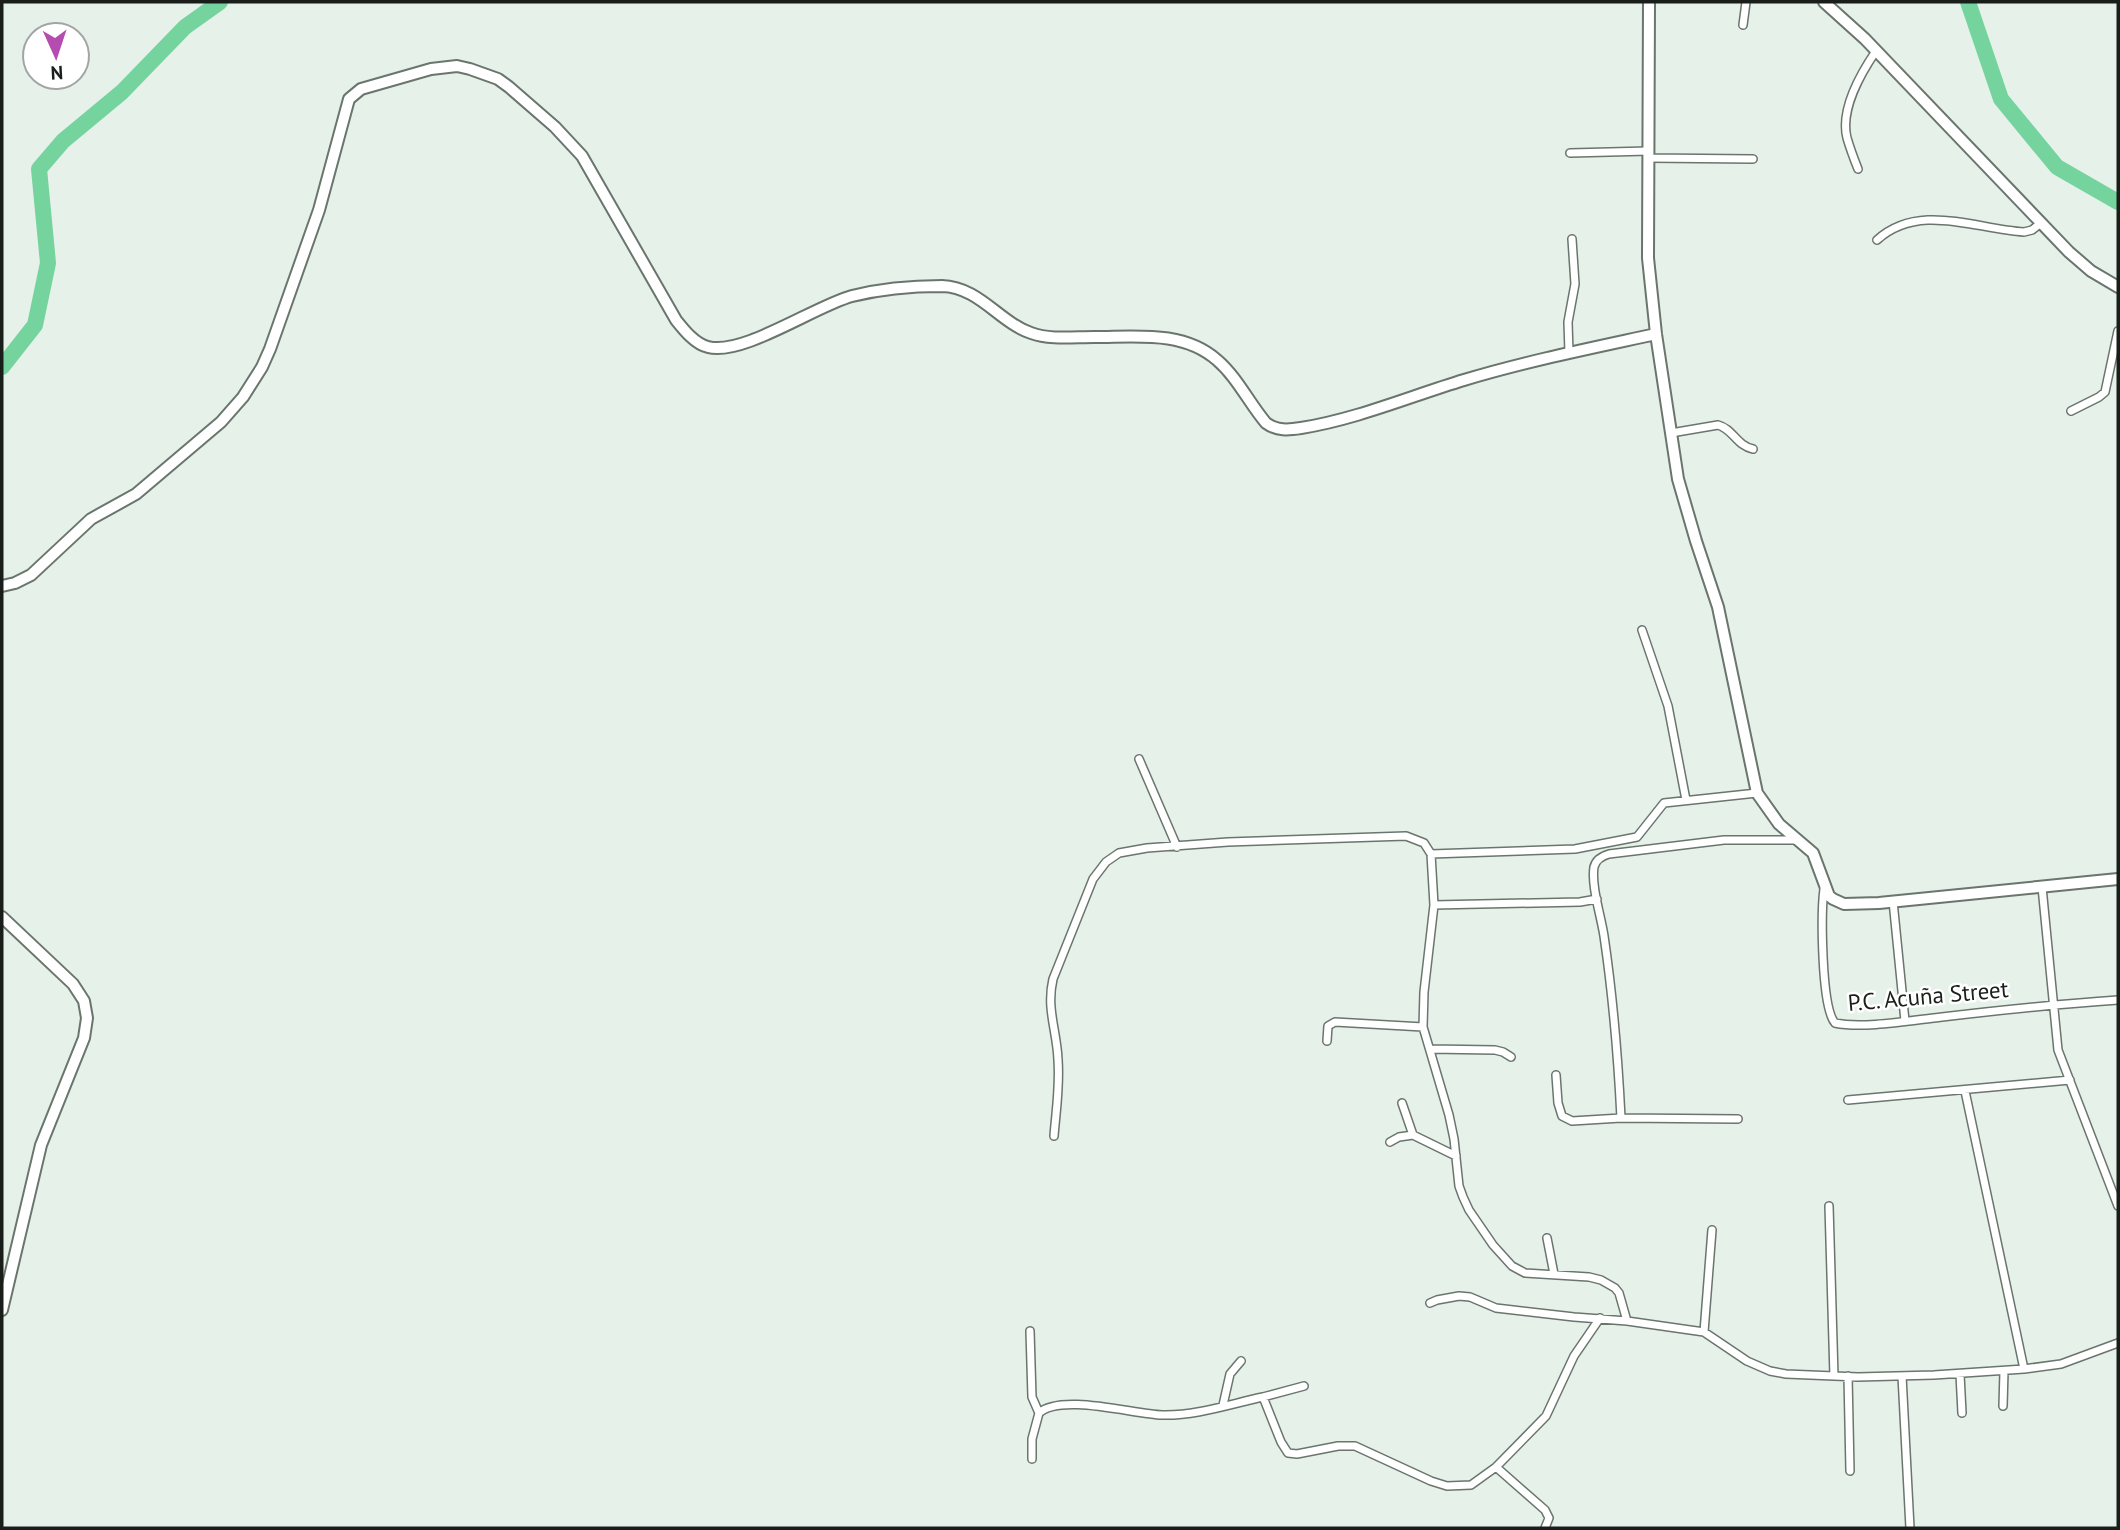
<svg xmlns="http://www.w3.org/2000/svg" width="2120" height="1530" viewBox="0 0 2120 1530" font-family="'PT Sans',sans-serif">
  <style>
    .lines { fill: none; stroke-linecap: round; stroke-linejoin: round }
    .river { stroke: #75d39d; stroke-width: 16 }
    .street-casing { stroke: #6a756d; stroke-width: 10 }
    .secondary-casing { stroke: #6a756d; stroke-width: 14 }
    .street { stroke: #fff; stroke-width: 7 }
    .secondary { stroke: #fff; stroke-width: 10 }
    .labels { text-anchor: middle; stroke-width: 5; stroke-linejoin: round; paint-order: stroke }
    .street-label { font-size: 23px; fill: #1a1e1b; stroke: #fff }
  </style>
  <rect width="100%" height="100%" fill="#e5f1e9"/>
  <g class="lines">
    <path class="river" d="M1968 2 2001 99 2057 167 2118 202
      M2 367 35 325 48 263 39 169 63 141 122 92 185 27 220 2"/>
    <defs>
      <path id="street" d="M1743 25 1746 2
        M1570 153 1649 151
        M1648 158 1753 159
        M1858 169C1854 159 1850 148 1847 138 1840 110 1861 73 1876 51
        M1877 240C1919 202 1975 229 2024 232L2032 230 2041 223
        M1569 353 1568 322 1575 284 1572 239
        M2071 411 2099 397 2105 392 2118 331
        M1671 433 1718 425C1733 429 1737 446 1753 449
        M1642 630 1668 706 1686 800
        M1139 759 1177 847
        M1431 854 1434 905 1424 992 1423 1027 1449 1115 1454 1139 1459 1186 1463 1197 1469 1210 1493 1245 1512 1266 1525 1273 1589 1277 1601 1280 1615 1288 1619 1293 1627 1321
        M2042 887 2058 1050 2118 1206
        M1824 889C1821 912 1821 1007 1835 1023 1863 1029 1913 1020 1942 1017 2001 1010 2059 1004 2118 1000
        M1893 901 1905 1021
        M1434 905 1580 902 1597 899
        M1327 1041 1328 1026 1335 1022 1423 1027
        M1430 1049 1495 1050 1503 1052 1511 1057
        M1556 1075 1558 1103 1562 1116 1572 1121 1621 1118
        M1965 1091 2024 1369
        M1848 1100 2070 1080
        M1402 1103 1413 1135 1456 1156
        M1738 1119 1621 1118C1618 1057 1613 997 1604 936 1601 916 1591 886 1594 867 1596 859 1602 856 1609 854L1724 840H1797
        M1054 1136C1056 1111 1060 1086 1058 1060 1057 1031 1046 1009 1053 979L1093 879 1106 862 1119 853 1147 848 1228 842 1406 836 1424 843 1431 854 1575 849 1637 837 1664 803 1757 793
        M1390 1142 1399 1137 1413 1135
        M1829 1206 1834 1376
        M1547 1238 1554 1274
        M1430 1303 1437 1300 1459 1296 1470 1297 1496 1308 1574 1317 1627 1321 1704 1332 1747 1361 1770 1371 1786 1374 1858 1377 1934 1375 2024 1369 2061 1364 2118 1343
        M1030 1331 1032 1397 1039 1413C1061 1393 1133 1414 1162 1415 1196 1416 1230 1404 1263 1397L1281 1442 1288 1453 1297 1454 1338 1446H1355L1431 1481 1447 1486 1471 1485 1496 1467 1546 1416 1574 1356 1600 1318
        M1704 1332 1712 1230
        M1960 1374 1962 1413
        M1848 1376 1850 1471
        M1902 1376 1910 1528
        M1263 1397 1304 1386
        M1223 1405 1230 1374 1241 1361
        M2003 1406 2004 1371
        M1032 1459V1439L1039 1413
        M1496 1467 1545 1510 1549 1518 1545 1528"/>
      <path id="secondary" d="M1649 2 1648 258 1656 334 1678 479 1696 541 1718 607 1757 793 1779 824 1813 853 1829 896 1833 899 1844 904 1879 903 2118 879
        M1824 2 1865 39 2069 252 2091 271 2118 287
        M2 586 15 583 31 575 91 519 136 494 221 422 243 397 262 367 270 349 319 210 349 99 361 89 431 69 457 66 470 69 498 79 509 87 555 127 582 156 676 320C684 330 695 344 708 347 743 356 815 306 852 296 880 289 914 286 942 286 979 287 999 322 1031 333 1050 340 1073 337 1094 337 1135 337 1183 330 1217 360 1237 377 1249 403 1266 423 1277 431 1288 430 1301 428 1357 419 1411 396 1464 380 1527 361 1592 348 1656 334
        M2 917 73 984 84 1001 87 1018 84 1038 41 1145 2 1310"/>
    </defs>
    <use href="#street" class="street-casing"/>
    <use href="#secondary" class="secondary-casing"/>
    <use href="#street" class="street"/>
    <use href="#secondary" class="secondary"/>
  </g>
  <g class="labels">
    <g class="street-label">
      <text transform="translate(1928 996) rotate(-5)" y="8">P.C. Acuña Street</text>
    </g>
  </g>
  <rect width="2120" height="1530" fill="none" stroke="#1a1e1b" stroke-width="7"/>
  <g transform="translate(56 56) rotate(177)"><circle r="33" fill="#ffffff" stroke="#a3a5a4" stroke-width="2"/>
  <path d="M0-5L12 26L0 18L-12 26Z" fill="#b54caf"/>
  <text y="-10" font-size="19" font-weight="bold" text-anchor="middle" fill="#1a1e1b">N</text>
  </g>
</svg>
